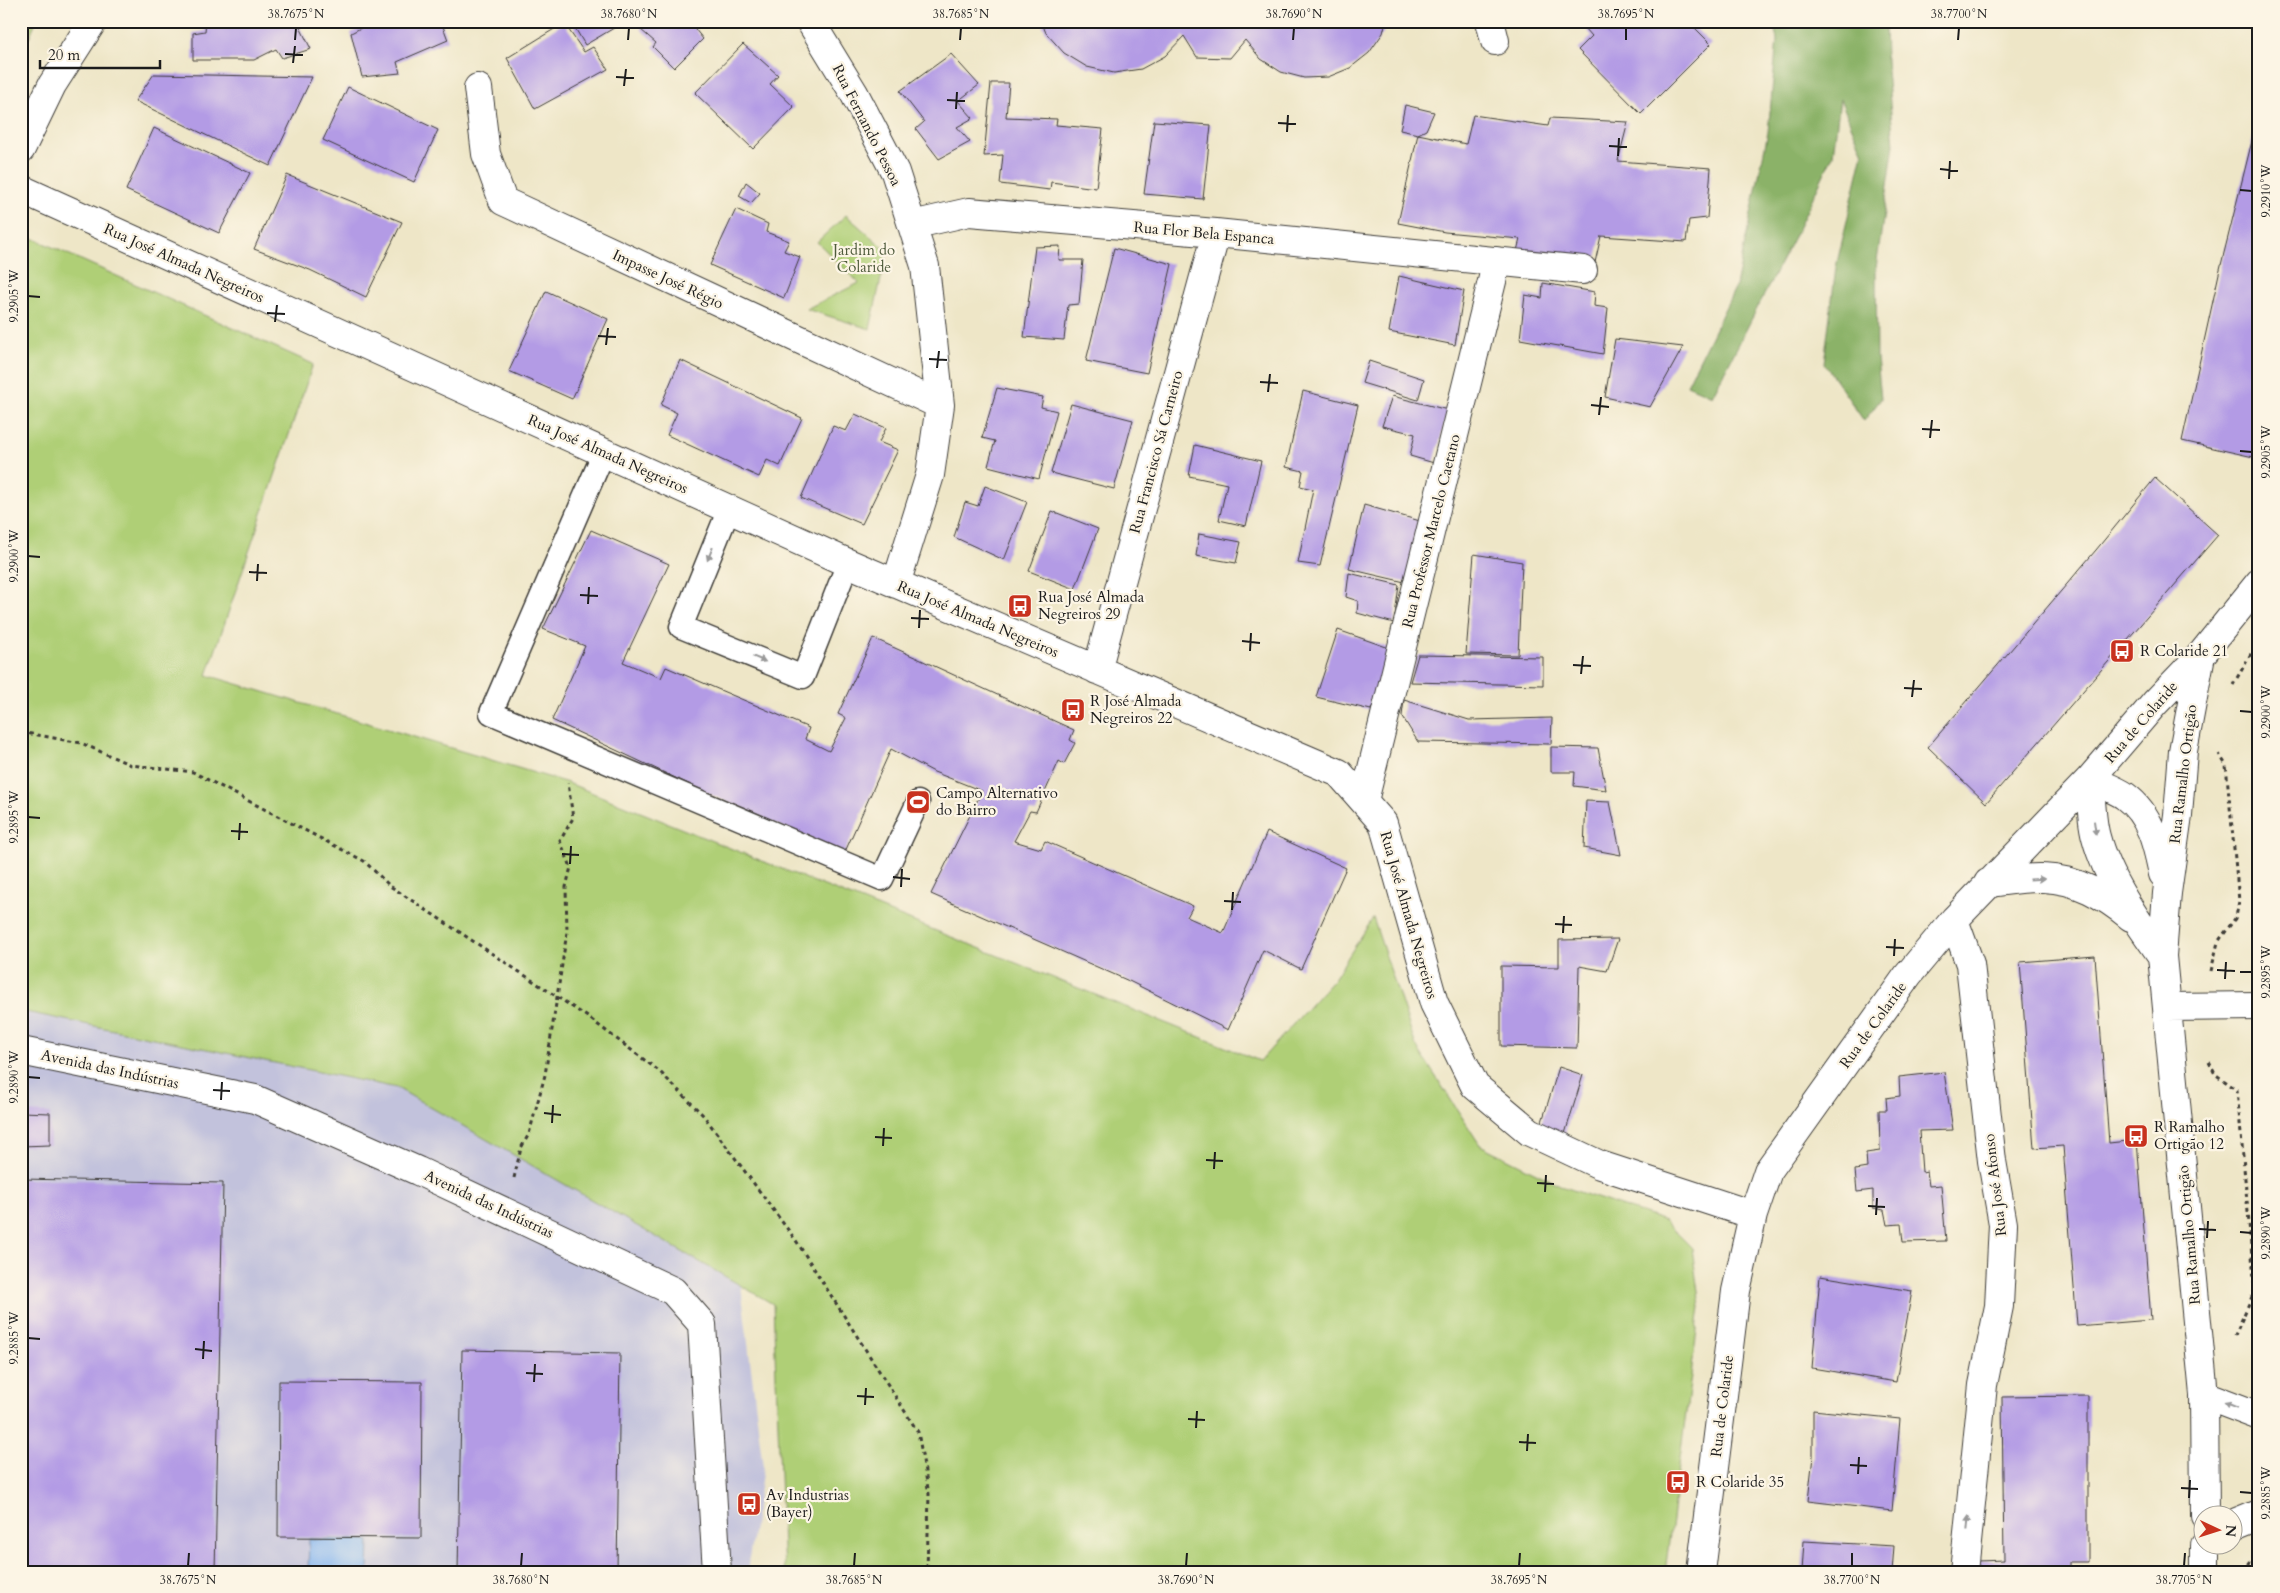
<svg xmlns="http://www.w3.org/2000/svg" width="2280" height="1593" viewBox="0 0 2280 1593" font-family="Cardo,serif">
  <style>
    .industrial { fill: #c2c2dc }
    .green { fill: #afcf76; stroke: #667649 }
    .forest { fill: #8bb267; stroke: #546742 }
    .water { fill: #86b6f1; stroke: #516986 }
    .building { fill: #b39be5 }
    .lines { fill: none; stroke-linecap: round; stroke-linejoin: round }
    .lane-casing { stroke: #3c3a36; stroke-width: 25 }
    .street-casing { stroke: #3c3a36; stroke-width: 30 }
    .path { stroke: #3c3a36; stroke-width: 3; stroke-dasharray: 4 4; stroke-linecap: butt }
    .lane { stroke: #fff; stroke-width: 22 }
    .street { stroke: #fff; stroke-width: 28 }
    .oneway { fill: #999 }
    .ticks { fill: none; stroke: #1c1c1c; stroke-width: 2 }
    .labels { text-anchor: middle; stroke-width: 4.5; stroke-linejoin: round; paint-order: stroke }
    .street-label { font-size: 15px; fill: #1c1c1c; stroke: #fcf5e5 }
    .park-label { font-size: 15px; fill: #4f5b3c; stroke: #fcf5e5 }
    .poi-label { font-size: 15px; fill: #1c1c1c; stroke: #fcf5e5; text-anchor: start }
    .neatline { fill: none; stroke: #1c1c1c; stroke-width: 2 }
    .ticks-label { font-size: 12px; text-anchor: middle; fill: #1c1c1c }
  </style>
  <rect width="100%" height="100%" fill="#fcf5e5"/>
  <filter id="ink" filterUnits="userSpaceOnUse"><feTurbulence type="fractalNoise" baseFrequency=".02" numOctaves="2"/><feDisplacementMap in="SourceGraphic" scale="10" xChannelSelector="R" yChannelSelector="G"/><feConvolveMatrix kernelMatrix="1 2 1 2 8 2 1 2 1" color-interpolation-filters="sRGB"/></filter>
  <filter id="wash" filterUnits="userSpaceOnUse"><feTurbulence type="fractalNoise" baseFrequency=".0096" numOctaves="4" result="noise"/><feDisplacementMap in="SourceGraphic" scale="20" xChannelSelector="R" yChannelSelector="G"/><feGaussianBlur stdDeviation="1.12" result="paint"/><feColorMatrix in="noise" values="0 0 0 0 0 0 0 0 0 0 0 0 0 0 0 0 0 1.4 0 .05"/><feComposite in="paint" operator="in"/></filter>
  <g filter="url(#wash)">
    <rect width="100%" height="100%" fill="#eee6c7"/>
    <path class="industrial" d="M21 983 397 1088 741 1286 763 1467 747 1572H21Z"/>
    <path class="green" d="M21 21H36L21 57Z
      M846 215 887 251 870 329 806 309 859 283 817 242Z
      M30 237 313 364 207 675 568 783 1260 1061 1334 979 1373 918 1416 1046 1480 1145 1564 1187 1665 1221 1692 1248 1700 1307 1665 1572H784L773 1304 397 1088 21 1011V261Z"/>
    <path class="forest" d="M1773 21H1885L1886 60 1894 144 1876 268 1877 358 1881 399 1864 421 1824 363 1836 267 1863 153 1840 99 1833 155 1797 231 1712 396 1687 385 1736 286 1768 132 1777 40Z"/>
    <path class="water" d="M309 1539 369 1540 368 1572H308Z"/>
    <g id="blocks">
      <path class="building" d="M206 21H309L300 27 311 49 282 58 276 49 254 60H193V33L205 31Z
        M374 21H441L448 40 397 62 400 73 362 77 351 33Z
        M571 21H617L619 25 585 45Z
        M650 21H703L695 29 703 39 674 68 653 47 656 43 640 29Z
        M1041 21H1386L1383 33 1369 53 1350 68 1328 77 1304 78 1281 72 1261 59 1245 40 1230 58 1197 57 1184 36 1165 56 1141 69 1114 73 1087 67 1064 53 1046 33Z
        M1579 21H1688L1711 44 1641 114 1578 50 1592 36Z
        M564 23 584 52 593 47 608 69 535 109 507 58Z
        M743 44 778 75 770 84 794 107 753 149 695 93Z
        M951 54 979 85 958 101 973 118 957 127 970 142 939 159 916 129 924 122 900 91Z
        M154 74 312 77 270 166 135 101Z
        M991 83H1009L1006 117 1057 119 1056 125 1103 129 1096 188 1051 182 1050 190 1000 184 1003 155 984 156Z
        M348 87 438 130 414 182 323 140Z
        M1405 105 1434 112 1426 130 1418 134 1400 130Z
        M2259 113V453L2258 458 2182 441 2220 269Z
        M1473 115 1548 126 1550 118 1628 122 1618 161 1711 168 1707 218 1689 220 1686 242 1601 236 1594 267 1517 251 1520 239 1445 232 1398 223 1418 134 1466 144Z
        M1154 121 1211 125 1203 199 1144 194Z
        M154 128 250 173 219 233 126 190Z
        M287 175 402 222 366 297 310 270 254 249Z
        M746 182 760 193 751 203 739 196Z
        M736 209 768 224 766 232 789 241 784 251 800 257 784 298 710 265Z
        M1060 246 1059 260H1083L1079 304 1068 305 1064 340 1024 337 1035 247Z
        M1114 248 1172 264 1147 373 1086 361Z
        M1399 276 1464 291 1455 345 1389 332Z
        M1543 283 1595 292 1594 306 1608 308 1603 354 1520 339 1525 295 1542 298Z
        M546 291 608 319 572 399 509 371Z
        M1615 339 1683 347 1650 407 1605 397Z
        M680 360 802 418 780 466 767 460 759 477 667 435 677 413 661 405Z
        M1369 361 1424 379 1418 400 1362 383Z
        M997 388 1043 397 1041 407 1057 411 1039 479 988 466 995 441 982 438Z
        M1303 391 1358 405 1320 566 1298 563 1313 489 1300 486 1303 471 1286 467Z
        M1392 396 1448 410 1434 463 1410 456 1415 434 1382 426Z
        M1071 404 1133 420 1114 489 1051 473Z
        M855 414 886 428 879 442 898 450 862 524 801 498 833 426 846 431Z
        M1195 445 1261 461 1246 526 1219 520 1227 484 1189 476Z
        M2155 478 2218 535 1986 803 1928 747 2096 550Z
        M985 486 1027 502 1004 560 954 537 965 502 978 506Z
        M1364 505 1420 521 1409 583 1349 569Z
        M1052 511 1098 529 1075 589 1029 571Z
        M591 530 669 564 623 662 661 678 666 667 809 728 805 739 829 751 846 718 838 714 873 638 1074 730 1070 740 1075 743 1064 764 1059 761 1036 812 1030 811 1014 841 1041 849 1045 841 1193 906 1187 917 1223 933 1267 832 1346 868 1301 969 1263 950 1228 1030 1129 981 931 894 982 791 934 772 891 749 844 854 746 811 552 720 585 646 543 629Z
        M1199 534 1241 542 1236 563 1196 556Z
        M1474 554 1522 562 1518 655 1466 654Z
        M1349 573 1399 585 1394 623 1357 613 1358 601 1346 597Z
        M1338 630 1392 649 1371 710 1316 697Z
        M1418 655 1543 657V685L1410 682Z
        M1404 700 1469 720 1552 718 1551 744 1418 742 1402 716Z
        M1551 747 1598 748 1606 790 1574 786 1575 772H1551Z
        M1586 801 1610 802 1621 855 1584 848Z
        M1618 939 1607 971 1579 966 1577 1048 1501 1046V966L1559 967V940Z
        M2095 956 2109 1143 2137 1140 2151 1320 2077 1326 2063 1146 2034 1148 2020 962Z
        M1559 1067 1583 1075 1564 1137 1541 1125Z
        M1944 1072 1953 1130 1919 1131 1922 1172 1927 1171 1929 1186 1941 1185 1946 1241 1903 1242 1901 1224 1887 1225 1884 1210 1873 1208V1190L1857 1192 1855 1170 1867 1168 1866 1153 1880 1151 1879 1110H1887L1886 1098 1900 1096 1899 1077Z
        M21 1112 50 1113V1145L21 1146Z
        M21 1179 223 1183 215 1572H21Z
        M1820 1276 1912 1291 1896 1382 1812 1368Z
        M462 1350 620 1353 617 1572H458Z
        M279 1381 422 1382 421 1538 278 1537Z
        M2088 1396V1562H2070V1572H1978V1561L2004 1560 2002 1397Z
        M1813 1410 1900 1419 1892 1511 1808 1501 1813 1456Z
        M1804 1541 1894 1546 1892 1572H1802Z"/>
    </g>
  </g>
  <g filter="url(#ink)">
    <use href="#blocks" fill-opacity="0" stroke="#3c3a36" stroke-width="1"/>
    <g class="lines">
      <defs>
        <path id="lane" d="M604 452 491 713 882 879 918 802
          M729 509 681 627 803 677 848 563"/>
        <path id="street" d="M810 21 854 93 895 172 925 266 940 405 930 475 896 584
          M1490 21 1495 41
          M478 88 486 154 503 201 940 405
          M21 149 52 85 93 21
          M21 189 848 563 1339 773 1383 823 1434 1003 1475 1086 1530 1132 1600 1165 1753 1215
          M912 225 969 212 1216 233 1583 270
          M2201 655 2183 751 2178 815 2167 893 2162 956 2204 1395 2205 1516
          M1097 670 1216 233
          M2090 779C2091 798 2091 819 2096 837 2107 879 2137 921 2162 956
          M2090 779C2101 785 2115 789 2125 796 2151 815 2157 845 2163 874
          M1364 801 1497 261
          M1988 883C2006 881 2025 877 2043 878 2078 879 2105 896 2131 917
          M1954 920 1970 964 1992 1161 2003 1224 1999 1306 1983 1385 1964 1572
          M2167 1007 2259 1006
          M21 1051 255 1099 418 1171 673 1291 702 1324 717 1572
          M2204 1395 2259 1416
          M2232 1525 2259 1514
          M1701 1572 1736 1291 1753 1215 1768 1171 1908 975 1954 920 2090 779 2155 703 2201 655 2259 583
          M2205 1572V1546"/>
      </defs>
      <use href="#lane" class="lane-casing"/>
      <use href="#street" class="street-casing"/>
      <path class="path" d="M2233 685 2252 652
        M21 732 81 743 131 765 193 772 364 861 390 886 589 1018 659 1071 704 1116 797 1242 918 1432 929 1494 927 1572
        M2211 971 2218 942 2236 917 2239 901 2226 765 2219 754
        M2209 1062 2215 1074 2237 1090 2255 1290 2235 1335
        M514 1178 521 1148 529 1134 545 1075 567 932 566 887 571 867 560 841 573 818 568 783
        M2244 1572 2256 1554"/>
      <use href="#lane" class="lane"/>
      <use href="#street" class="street"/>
    </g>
    <defs><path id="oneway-solid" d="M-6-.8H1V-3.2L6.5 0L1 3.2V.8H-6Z" transform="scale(1.25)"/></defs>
    <g class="oneway">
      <use href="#oneway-solid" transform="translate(710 554) rotate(112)"/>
      <use href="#oneway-solid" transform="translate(759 659) rotate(23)"/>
      <use href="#oneway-solid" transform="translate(2095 828) rotate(82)"/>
      <use href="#oneway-solid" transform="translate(2037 879) rotate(-3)"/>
      <use href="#oneway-solid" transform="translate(2231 1405) rotate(-158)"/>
      <use href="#oneway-solid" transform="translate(1968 1523) rotate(-85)"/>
    </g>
  </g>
  <path class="ticks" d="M295 40 296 28M628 40 629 28M960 40 961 28M1293 40 1294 28M1626 40V28M1958 40 1959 28M285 54 303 55M293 63 295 46M616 77 634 78M624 86 626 69M947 100 965 101M956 109 957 92M1278 123 1296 124M1287 132 1288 115M1609 146 1627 147M1618 156 1619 138M1940 169 1958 171M1949 179 1950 161M2240 190 2252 191M28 296 40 297M267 313 285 314M275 322 277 305M598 336 616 337M606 345 608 328M929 359 947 360M937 368 939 351M1260 382 1278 383M1268 392 1270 374M1591 405 1609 407M1599 415 1601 397M1922 429 1940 430M1930 438 1932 420M2240 451 2252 452M28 556 40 557M249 572 267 573M257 581 258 564M580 595 598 596M588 604 589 587M911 618 929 619M919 628 920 610M1242 641 1260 643M1250 651 1251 633M1573 665 1591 666M1581 674 1583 656M1904 688 1922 689M1912 697 1914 680M2240 711 2252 712M28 817 40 818M231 831 248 832M239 840 240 823M562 854 579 855M570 864 571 846M893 877 910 879M901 887 902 869M1224 901 1241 902M1232 910 1233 892M1555 924 1572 925M1563 933 1564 916M1886 947 1904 948M1894 956 1895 939M2217 970 2235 971M2240 972H2252M2225 979 2226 962M28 1077 40 1078M213 1090 230 1091M221 1100 222 1082M544 1113 561 1115M552 1123 553 1105M875 1137 892 1138M883 1146 884 1128M1206 1160 1223 1161M1214 1169 1215 1152M1537 1183 1554 1184M1545 1192 1546 1175M1868 1206 1885 1207M1876 1215 1877 1198M2199 1229 2216 1230M2240 1232 2252 1233M2207 1238 2208 1221M28 1338 40 1339M195 1349 212 1351M203 1359 204 1341M526 1373 543 1374M534 1382 535 1364M857 1396 874 1397M865 1405 866 1388M1188 1419 1205 1420M1196 1428 1197 1411M1519 1442 1536 1443M1527 1451 1528 1434M1850 1465 1867 1466M1858 1474 1859 1457M2181 1488 2198 1489M2240 1492 2252 1493M2189 1498 2190 1480M188 1566 189 1553M521 1566 522 1553M854 1566 855 1553M1186 1566 1187 1553M1519 1566 1520 1553M1852 1566V1553M2184 1566 2185 1553"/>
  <defs>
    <symbol id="bus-square" viewBox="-11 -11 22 22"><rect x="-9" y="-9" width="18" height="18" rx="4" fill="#c8321e" stroke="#fcf5e5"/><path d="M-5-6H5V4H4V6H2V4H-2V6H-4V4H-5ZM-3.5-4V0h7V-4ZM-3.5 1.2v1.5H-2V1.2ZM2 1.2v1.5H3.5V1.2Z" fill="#fff"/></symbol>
    <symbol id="stadium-square" viewBox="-11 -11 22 22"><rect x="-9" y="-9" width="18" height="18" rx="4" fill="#c8321e" stroke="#fcf5e5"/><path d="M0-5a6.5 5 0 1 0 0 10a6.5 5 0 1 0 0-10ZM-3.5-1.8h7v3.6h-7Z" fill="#fff"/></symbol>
  </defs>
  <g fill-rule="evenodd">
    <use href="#bus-square" x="1006" y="592" width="28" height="28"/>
    <use href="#bus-square" x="2108" y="637" width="28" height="28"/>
    <use href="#bus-square" x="1059" y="696" width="28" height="28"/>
    <use href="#stadium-square" x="904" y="788" width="28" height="28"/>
    <use href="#bus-square" x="2122" y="1122" width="28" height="28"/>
    <use href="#bus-square" x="1664" y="1468" width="28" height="28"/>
    <use href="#bus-square" x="735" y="1490" width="28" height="28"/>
  </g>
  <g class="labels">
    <g class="street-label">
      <text transform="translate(867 125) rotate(63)" y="5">Rua Fernando Pessoa</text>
      <text transform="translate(1204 233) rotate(5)" y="5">Rua Flor Bela Espanca</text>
      <text transform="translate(184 263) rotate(24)" y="5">Rua José Almada Negreiros</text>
      <text transform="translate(668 279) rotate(25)" y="5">Impasse José Régio</text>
      <text transform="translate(1156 452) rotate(-75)" y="5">Rua Francisco Sá Carneiro</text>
      <text transform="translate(608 454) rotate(24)" y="5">Rua José Almada Negreiros</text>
      <text transform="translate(1431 531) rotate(-76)" y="5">Rua Professor Marcelo Caetano</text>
      <text transform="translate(978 619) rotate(23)" y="5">Rua José Almada Negreiros</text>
      <text transform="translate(2141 722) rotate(-49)" y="5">Rua de Colaride</text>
      <text transform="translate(2183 774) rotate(-83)" y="5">Rua Ramalho Ortigão</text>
      <text transform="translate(1409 915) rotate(74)" y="5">Rua José Almada Negreiros</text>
      <text transform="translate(1873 1025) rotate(-54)" y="5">Rua de Colaride</text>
      <text transform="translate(110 1069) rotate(12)" y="5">Avenida das Indústrias</text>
      <text transform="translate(1995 1185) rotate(-97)" y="5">Rua José Afonso</text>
      <text transform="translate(489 1204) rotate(25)" y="5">Avenida das Indústrias</text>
      <text transform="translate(2189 1235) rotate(-95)" y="5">Rua Ramalho Ortigão</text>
      <text transform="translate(1722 1406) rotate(-83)" y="5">Rua de Colaride</text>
    </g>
    <g class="park-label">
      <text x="864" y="255">Jardim do<tspan x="864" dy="17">Colaride</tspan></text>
    </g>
    <g class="poi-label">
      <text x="1038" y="602">Rua José Almada<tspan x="1038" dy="17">Negreiros 29</tspan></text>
      <text x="2140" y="656">R Colaride 21</text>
      <text x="1090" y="706">R José Almada<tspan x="1090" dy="17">Negreiros 22</tspan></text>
      <text x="936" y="798">Campo Alternativo<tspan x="936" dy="17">do Bairro</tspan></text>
      <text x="2154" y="1132">R Ramalho<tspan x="2154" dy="17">Ortigão 12</tspan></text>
      <text x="1696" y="1487">R Colaride 35</text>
      <text x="766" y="1500">Av Industrias<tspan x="766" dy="17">(Bayer)</tspan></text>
    </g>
  </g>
  <rect width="2280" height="1593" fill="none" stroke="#fcf5e5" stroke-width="55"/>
  <g transform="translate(2218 1530) rotate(94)"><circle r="24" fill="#fcf5e5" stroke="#a29e95"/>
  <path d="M0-4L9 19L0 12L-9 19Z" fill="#c8321e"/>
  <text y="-8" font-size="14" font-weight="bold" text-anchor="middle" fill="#1c1c1c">N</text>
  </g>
  <path d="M40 60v8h120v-8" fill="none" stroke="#1c1c1c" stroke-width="2.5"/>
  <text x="48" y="60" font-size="15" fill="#1c1c1c" stroke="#fcf5e5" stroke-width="4" paint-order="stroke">20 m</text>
  <rect x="28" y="28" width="2224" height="1538" class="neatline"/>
  <g class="ticks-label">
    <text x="296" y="18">38.7675°N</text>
    <text x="629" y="18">38.7680°N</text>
    <text x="961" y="18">38.7685°N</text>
    <text x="1294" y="18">38.7690°N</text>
    <text x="1626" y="18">38.7695°N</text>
    <text x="1959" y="18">38.7700°N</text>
    <text transform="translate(2266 191) rotate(-90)" y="4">9.2910°W</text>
    <text transform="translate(14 296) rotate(-90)" y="4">9.2905°W</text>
    <text transform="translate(2266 452) rotate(-90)" y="4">9.2905°W</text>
    <text transform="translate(14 556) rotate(-90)" y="4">9.2900°W</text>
    <text transform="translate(2266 712) rotate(-90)" y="4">9.2900°W</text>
    <text transform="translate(14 817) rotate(-90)" y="4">9.2895°W</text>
    <text transform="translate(2266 972) rotate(-90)" y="4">9.2895°W</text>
    <text transform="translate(14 1077) rotate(-90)" y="4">9.2890°W</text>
    <text transform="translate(2266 1233) rotate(-90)" y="4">9.2890°W</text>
    <text transform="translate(14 1338) rotate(-90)" y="4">9.2885°W</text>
    <text transform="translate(2266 1493) rotate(-90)" y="4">9.2885°W</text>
    <text x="188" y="1584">38.7675°N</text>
    <text x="521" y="1584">38.7680°N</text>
    <text x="854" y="1584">38.7685°N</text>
    <text x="1186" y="1584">38.7690°N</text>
    <text x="1519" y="1584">38.7695°N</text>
    <text x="1852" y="1584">38.7700°N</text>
    <text x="2184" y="1584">38.7705°N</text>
  </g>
</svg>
